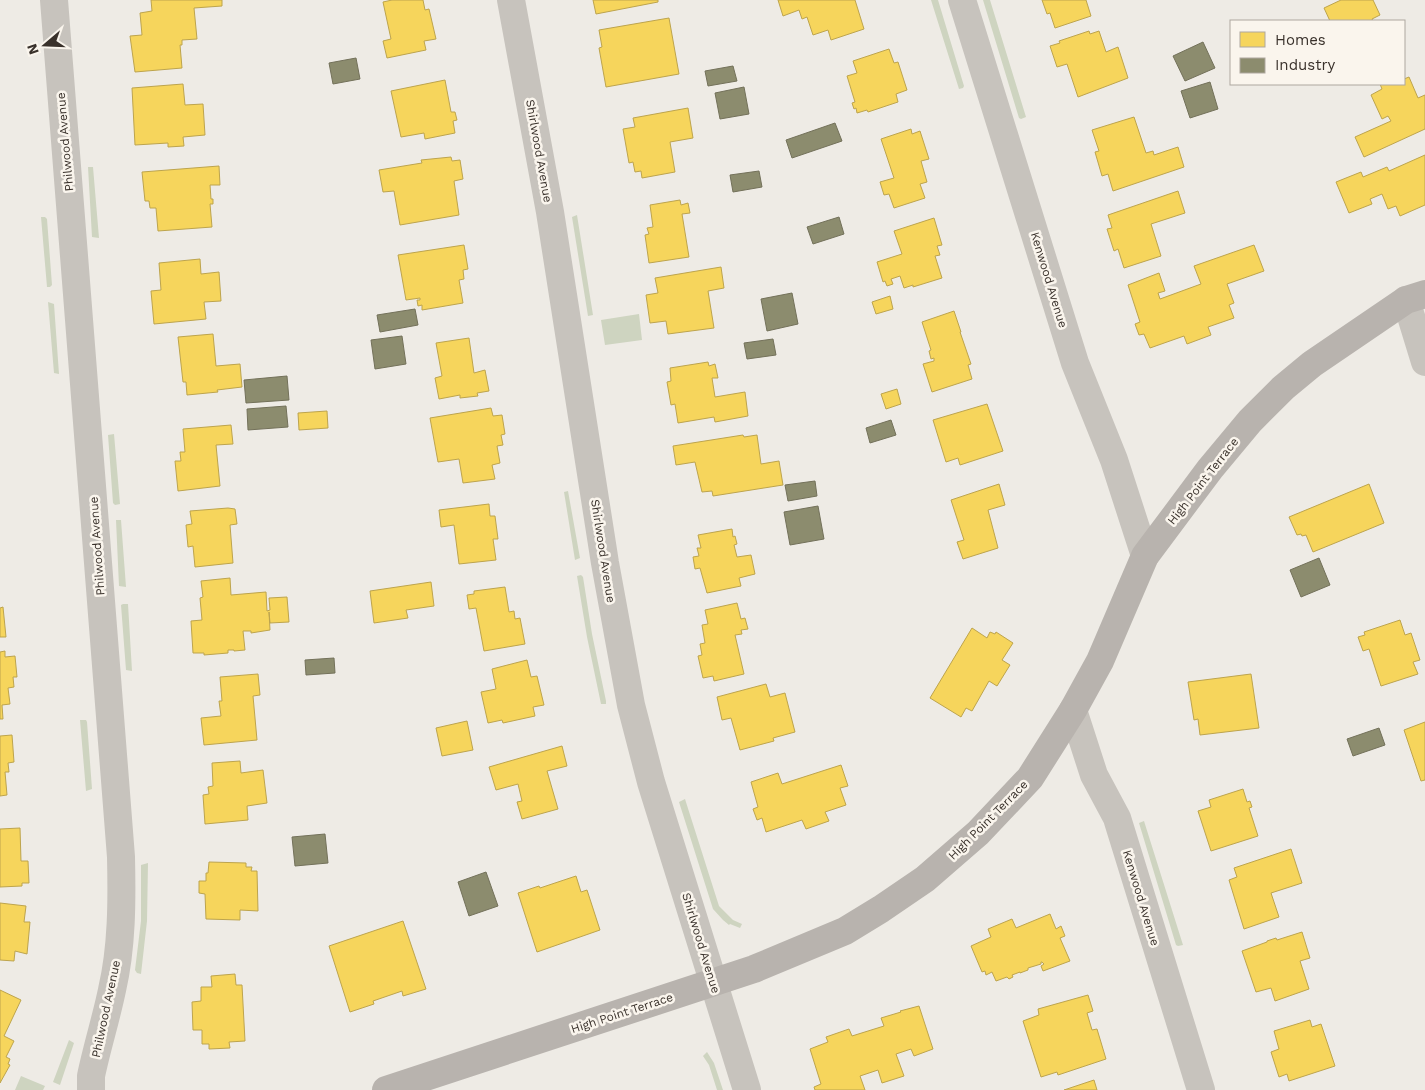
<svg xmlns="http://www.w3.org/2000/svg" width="1425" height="1090" viewBox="0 0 1425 1090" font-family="'Work Sans',sans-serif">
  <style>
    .green { fill: #ced4c0 }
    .homes { fill: #f6d55c; stroke: #bda44d }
    .industry { fill: #8c8c6e; stroke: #73715a }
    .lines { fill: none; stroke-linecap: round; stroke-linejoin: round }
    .street { stroke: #c7c3bd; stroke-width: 28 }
    .secondary { stroke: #b8b3ae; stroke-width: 28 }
    .labels { text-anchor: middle; stroke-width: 5; stroke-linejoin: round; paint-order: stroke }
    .street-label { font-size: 12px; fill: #39312b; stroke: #faf5ed }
  </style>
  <rect width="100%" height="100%" fill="#eeebe5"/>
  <path class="green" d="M931 0H938L964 86 963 88 959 89Z
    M983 0H990L1026 117 1021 119 1019 118Z
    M88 167H93L99 238 92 237Z
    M577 215 593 315 588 316 572 217Z
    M41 217H45L47 219 52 285 50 287H47Z
    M48 302 54 304 59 374 54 373Z
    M639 314 642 340 605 345 601 320Z
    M114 434 120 504 115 505 113 503 108 435Z
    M568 491 580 558 575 560 564 492Z
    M116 520H121L126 587 119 586Z
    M581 575 583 577 592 634 606 701V704H601L587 637 577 576Z
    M123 604H128L132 671 126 670 121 605Z
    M80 720H86L87 722 92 789 86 791Z
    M685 799 719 906 733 920 742 924 740 928 730 924 729 925 723 920 713 909 679 802Z
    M1144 821 1183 945 1178 946 1176 945 1139 823Z
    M148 863 147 921 141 974 137 973 135 970 141 921V865Z
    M69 1040 74 1043 60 1085 53 1082Z
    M707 1052 714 1063 723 1090H717L709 1065 703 1056Z
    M21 1076 45 1086 43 1090H15Z"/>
  <path class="homes" d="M151 0H222V6L194 8 197 39 182 40V45H180L182 68 135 72 130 36 142 35 140 13 152 11Z
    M392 0H423L425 10 429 9 436 39 424 41 426 50 387 58 383 41 391 39 383 2Z
    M593 0H658V2L596 14Z
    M778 0H855L864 29 831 40 828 30 813 35 807 17 802 19 799 10 783 16Z
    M1042 0H1086L1091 16 1055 28 1050 13 1047 14Z
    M1341 0H1373L1380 15 1372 19 1373 21H1330L1324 8Z
    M669 18 679 74 606 87 599 48 602 47 599 30Z
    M1089 31 1090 34 1099 31 1106 52 1118 47 1128 78 1078 97 1067 64 1057 67 1050 46 1060 43 1059 41Z
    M889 49 894 63 898 62 907 90 896 94 898 102 868 112 867 110 857 113 856 108 854 109 852 103 855 102 847 76 857 73 853 61Z
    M1409 77 1418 98 1425 95V129L1364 157 1355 137 1391 121 1388 116 1382 119 1371 95 1382 89 1380 84H1404V79Z
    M445 80 451 112H455L457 120 453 121 455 133 425 139 424 133 401 137 391 91Z
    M183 84 185 105 203 104 205 135 183 137 184 146 168 147V143L135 145 132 88Z
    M688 108 693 138 670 142 675 172 642 178 641 171 635 172 633 162 629 163 623 129 635 127 633 118Z
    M1134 117 1146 153 1153 151 1154 155 1178 147 1184 167 1113 191 1108 174 1102 176 1095 152 1099 151 1092 130Z
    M911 129 912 134 920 131 929 159 921 161 927 182 920 184 925 198 894 208 889 194 884 195 880 182 894 178 881 139Z
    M1425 155V205L1400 216 1396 206 1388 209 1382 194 1370 199 1372 204 1349 213 1336 182 1361 172 1363 177 1387 167 1389 171Z
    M451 157 452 161 460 160 463 179 454 181 459 215 400 225 394 191 383 192 379 170 422 163 421 160Z
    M219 166 220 185H210L211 199H213V204H210L212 227 158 231 156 208H150L149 201H145L142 172Z
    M1178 191 1185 213 1151 224 1161 256 1124 268 1118 249 1114 251 1107 229 1112 228 1108 215Z
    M680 200 681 205 688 203 690 213 682 214 689 257 649 263 645 235 649 234 647 228 653 227 650 205Z
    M934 218 942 245 937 246 940 255 935 256 942 278 913 287V285L904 288 900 276 891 279 893 284 887 286 885 281 883 282 877 262 902 254 894 231Z
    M464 245 468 269 463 270 464 279 459 280 463 303 422 310V305L418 306 417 300H420V298L406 300 398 255Z
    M1254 245 1264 271 1227 284 1234 303 1229 305 1234 318 1208 327 1211 335 1187 344 1184 336 1150 348 1144 334 1139 335 1135 324 1140 322 1128 285 1159 273 1165 291 1158 293 1160 299 1201 284 1194 266Z
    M200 259 201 274 219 272 221 301 204 302 206 319 154 324 151 291 161 290 159 263Z
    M721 267 724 288 708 291 714 328 668 334 666 321 650 323 646 295 658 293 655 278Z
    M890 296 893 309 876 314 872 302Z
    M954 311 961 332H960L971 364 968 365 972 379 932 392 923 364 934 361V358L931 359 929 351 931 350 922 322Z
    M213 334 216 366 240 364 242 387 217 390 218 392 187 395 186 382H183L178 337Z
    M469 338 474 373 485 370 489 391 477 393 478 396 460 398V395L439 399 435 378 442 376 436 343Z
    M708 362 709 366 715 364 718 378H712L715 397 745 392 748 416 715 422 714 417 678 423 675 404 671 405 667 382 671 381 670 368Z
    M897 389 901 404 886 409 881 394Z
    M987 404 1003 451 960 465 958 458 946 462 933 420Z
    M491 408 493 416 502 415 505 434 501 435 503 445 497 446 500 463 492 465 495 479 463 483 459 459 438 462 430 418Z
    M327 411 328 428 299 430 298 413Z
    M231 425 233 444 216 445 220 486 178 491 175 461H181L180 452H185L183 429Z
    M743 435 744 437 757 435 761 464 779 461 783 485 713 496 712 491 702 492 695 462 676 465 673 446Z
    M999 484 1005 505 988 510 998 548 963 559 957 542 964 540 951 500Z
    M1369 484 1384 523 1313 552 1306 535 1302 536 1301 534 1297 535 1289 517Z
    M489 504 490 516H495L498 539H493L496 560 459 564 454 525 441 527 439 510Z
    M228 508 235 509 237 524 230 525 233 563 195 567 193 546 188 547 186 525 192 524 190 511Z
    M732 529 733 537 735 536 737 544 734 545 737 557 751 555 755 574 739 578 741 586 707 593 700 568 695 569 693 557 699 556 697 548H701L698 535Z
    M230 578 231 595 266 592 267 611 270 610 269 598 287 597 289 622 270 623 269 612 270 630 251 633V631H243L245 650 234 651V650H228V653L204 655V653H193L191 621 202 620 200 598 203 597 201 581Z
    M431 582 434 606 406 610 408 618 374 623 370 591Z
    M505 587 509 612 514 611 515 619 520 618 525 644 484 651 476 608 469 609 467 595 474 594V591Z
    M737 603 741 619 745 618 748 629 741 630 742 634 735 635 744 674 714 681 713 676 703 678 698 656 702 655 700 644 705 643 702 625 708 624 705 610Z
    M3 607 6 637H0V608Z
    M1400 620 1405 635 1411 633 1420 660 1413 662 1418 674 1381 686 1369 649 1363 651 1358 637 1365 635 1364 632Z
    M972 628 987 638 990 632 995 634 996 632 1013 643 1002 660 1010 665 997 686 989 681 972 711 966 708 961 717 930 698Z
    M5 651V657L15 656 17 677H13L14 687 8 688 10 704 2 705 3 719H0V652Z
    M527 660 531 677 537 676 544 705 533 707 535 716 503 723 502 720 488 723 481 692 496 689 492 669Z
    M258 674 260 695 253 696 257 740 204 745 201 718 221 716 219 701H222L220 677Z
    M1251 674 1259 728 1200 735 1198 719 1194 720 1188 682Z
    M766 684 770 697 785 693 795 732 773 738 774 741 740 750 731 718 722 720 717 697Z
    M467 721 473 750 442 756 436 728Z
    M1425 722V780L1421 781 1404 730Z
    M12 735 14 762 8 763 9 772H5L7 795 0 796V736Z
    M562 746 567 766 547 771 558 809 522 819 517 802 522 801 518 784 496 790 489 767Z
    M240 761 241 773 263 770 267 803 247 806 248 820 205 824 203 795 209 794 208 787 213 786 212 763Z
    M841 765 848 786 840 788 846 805 825 812 829 821 806 829 802 820 766 832 762 818 757 820 753 809 758 807 751 782 778 773 782 784Z
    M1243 789 1247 802 1250 801 1252 807 1249 808 1258 836 1211 851 1198 811 1211 807 1209 800Z
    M20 828 21 861H28L29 883H22V886L0 887V829Z
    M1291 849 1302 883 1271 893 1279 917 1244 929 1229 880 1237 877 1234 868Z
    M209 862 246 863V867H252L251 871H257L258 911 240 910V920L206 919 205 894 199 893V881H206V873H208Z
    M576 876 581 892 587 890 600 930 537 952 518 893 539 886 540 888Z
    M0 903 26 906 24 922H30L27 954 15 951 14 961 0 960Z
    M1050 914 1056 929 1061 926 1065 936 1060 938 1070 961 1043 971 1041 966 1044 964 1042 962H1041V964L1028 968V970L1020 973V972L1012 975 1013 977 1009 979 1007 977 996 981 992 972 986 975 985 971 982 972 971 946 991 937 988 929 1012 919 1016 928Z
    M403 921 426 989 403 996 402 991 373 1001 374 1004 350 1012 329 946Z
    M1302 932 1310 958 1300 961 1309 989 1275 1001 1271 988 1256 992 1242 951 1267 942V941L1276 938 1277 940Z
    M235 974 236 985H242L245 1041 229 1042 230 1048 209 1049V1044H202V1030H193L192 1002 201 1001V987H212L211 976Z
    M0 990 21 1000 4 1036 14 1041 6 1057 10 1059 8 1064 10 1065 0 1083Z
    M1088 995 1093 1011 1087 1013 1092 1030 1097 1029 1106 1059 1058 1075 1057 1072 1041 1077 1023 1021 1039 1015 1038 1009Z
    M919 1006 933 1049 914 1056 911 1049 896 1054 904 1076 882 1083 878 1070 860 1076 865 1090H815L814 1087 821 1084 810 1049 828 1042 826 1037 849 1029 852 1036 884 1026 881 1018 901 1012 900 1011Z
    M1310 1020 1312 1027 1321 1024 1335 1066 1289 1081 1287 1074 1279 1077 1271 1052 1279 1049 1274 1031Z
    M1094 1080 1097 1090H1064Z"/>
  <path class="industry" d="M1203 42 1215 68 1185 81 1173 56Z
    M356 58 360 79 333 84 329 63Z
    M733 66 737 81 708 86 705 71Z
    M1210 82 1218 109 1190 118 1181 91Z
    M744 87 749 114 720 119 715 93Z
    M835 123 842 141 792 158 786 140Z
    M759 171 762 187 733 192 730 175Z
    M839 217 844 234 813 244 807 227Z
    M792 293 798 324 767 331 761 299Z
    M415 309 418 325 380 332 377 315Z
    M402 336 406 364 375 369 371 340Z
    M773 339 776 355 747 359 744 343Z
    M287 376 289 400 246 403 244 380Z
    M286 406 288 427 248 430 247 409Z
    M891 420 896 435 870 443 866 428Z
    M815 481 817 496 788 501 785 485Z
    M818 506 824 539 790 545 784 512Z
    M1319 558 1330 585 1301 597 1290 570Z
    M334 658 335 673 306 675 305 660Z
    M1379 728 1385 745 1353 756 1347 739Z
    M325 834 328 863 295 866 292 837Z
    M486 872 498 906 469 916 458 882Z"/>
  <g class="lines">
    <path class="street" d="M54 0 121 857C122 901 122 947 112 990 106 1019 97 1047 91 1076V1090
      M511 0 550 212 605 563 631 705 651 782 747 1090
      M962 0 1075 363 1114 460 1145 556
      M1406 300 1425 362
      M1073 710 1094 775 1117 818 1201 1090"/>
    <path class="secondary" d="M386 1090 754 969 845 931 881 909 925 879 978 833 1030 778 1073 710 1100 661 1145 556 1210 469 1250 421 1283 388 1312 364 1406 300 1425 294"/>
  </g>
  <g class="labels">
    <g class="street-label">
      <text transform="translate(65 142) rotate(-95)" y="4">Philwood Avenue</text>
      <text transform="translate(539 151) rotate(80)" y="4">Shirlwood Avenue</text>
      <text transform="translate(1049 280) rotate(73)" y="4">Kenwood Avenue</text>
      <text transform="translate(1203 481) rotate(-52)" y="4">High Point Terrace</text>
      <text transform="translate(97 546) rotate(-94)" y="4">Philwood Avenue</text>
      <text transform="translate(603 551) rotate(81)" y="4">Shirlwood Avenue</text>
      <text transform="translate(988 820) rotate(-45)" y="4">High Point Terrace</text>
      <text transform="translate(1141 898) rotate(73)" y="4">Kenwood Avenue</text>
      <text transform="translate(701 943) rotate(73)" y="4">Shirlwood Avenue</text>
      <text transform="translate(106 1009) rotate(-78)" y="4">Philwood Avenue</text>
      <text transform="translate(622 1013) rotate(-18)" y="4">High Point Terrace</text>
    </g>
  </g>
  <rect x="1230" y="20" width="175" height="65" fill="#faf5ed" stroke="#ada79f"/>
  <rect x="1240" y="32" width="25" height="15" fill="#f6d55c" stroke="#ada79f"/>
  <text x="1275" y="45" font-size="15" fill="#39312b">Homes</text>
  <rect x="1240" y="58" width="25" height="15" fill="#8c8c6e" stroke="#ada79f"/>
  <text x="1275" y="70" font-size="15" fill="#39312b">Industry</text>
  <g transform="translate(45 45) rotate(251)" stroke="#faf5ed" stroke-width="4" paint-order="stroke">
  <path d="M0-4L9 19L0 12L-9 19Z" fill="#39312b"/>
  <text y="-8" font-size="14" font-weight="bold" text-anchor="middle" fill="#39312b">N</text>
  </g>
</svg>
